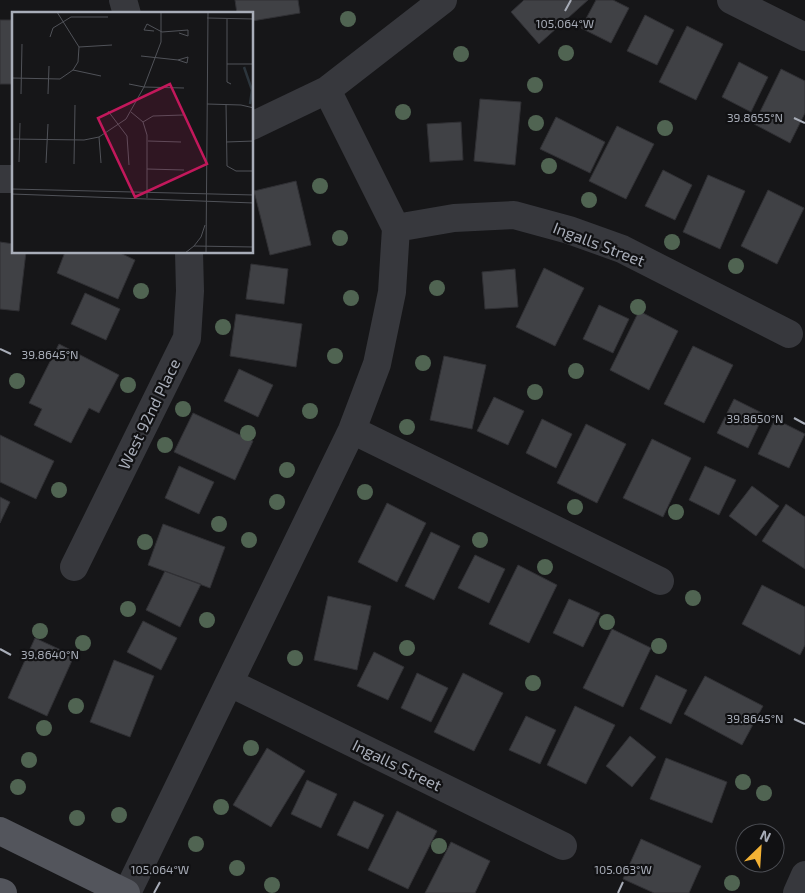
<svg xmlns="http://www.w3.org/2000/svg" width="805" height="893" viewBox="0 0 805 893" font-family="'Exo 2',sans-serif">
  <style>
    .building { fill: #404145; stroke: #303034 }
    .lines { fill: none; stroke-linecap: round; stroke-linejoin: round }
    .minor { stroke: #37383d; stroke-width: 28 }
    .tertiary { stroke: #37383d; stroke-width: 28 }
    .primary { stroke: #53555c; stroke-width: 28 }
    .tree { fill: #506452 }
    .ticks { fill: none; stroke: #a8adb8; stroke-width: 2 }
    .labels { text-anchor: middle; stroke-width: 4.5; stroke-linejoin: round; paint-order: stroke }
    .street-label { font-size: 16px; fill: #a8adb8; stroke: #111113 }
    .inset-river { fill: none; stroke: #2c353c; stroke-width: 2.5 }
    .inset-road { fill: none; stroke: #505258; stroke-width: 1 }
    .view { fill: #c2185b; fill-opacity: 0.15; stroke: #c2185b; stroke-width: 2.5 }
    .inset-edge { fill: none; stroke: #a8adb8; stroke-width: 2.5 }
    .ticks-label { font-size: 12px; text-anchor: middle; fill: #a8adb8; stroke: #111113; stroke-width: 4.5; stroke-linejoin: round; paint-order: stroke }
  </style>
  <rect width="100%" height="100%" fill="#161618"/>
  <path class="building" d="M235 0H298L300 13 252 21V14H237Z
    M524 0H588L539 44 511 12Z
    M596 0H613L629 8 611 43 581 28Z
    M645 15 674 30 657 65 627 51Z
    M0 20H14V84H0Z
    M687 26 723 44 696 100 659 82Z
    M739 62 768 77 751 112 722 97Z
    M781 69 805 81V113L790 143 754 124Z
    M480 99 521 102 515 165 474 161Z
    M556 117 605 142 590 173 540 149Z
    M461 122 463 160 430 162 427 124Z
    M617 126 654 144 626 199 589 181Z
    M663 170 692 185 675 220 645 206Z
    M708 175 745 191 720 249 683 232Z
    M296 181 311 245 270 255 254 191Z
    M768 190 804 208 777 264 741 246Z
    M0 242 14 244V252H26L19 311 0 309Z
    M65 252H118L135 260 118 299 57 273Z
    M251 264 288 269 284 304 246 299Z
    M544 268 584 288 555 346 516 327Z
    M515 269 518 307 485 309 482 272Z
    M85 293 120 309 106 340 71 324Z
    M599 305 629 319 613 353 583 339Z
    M639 311 678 331 649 390 610 370Z
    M236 314 302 324 296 367 230 356Z
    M59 344 119 375 99 413 89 408 71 443 34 425 42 409 29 403Z
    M693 346 733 365 704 423 664 404Z
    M444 356 486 365 472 429 430 420Z
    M239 369 273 385 258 417 224 401Z
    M494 397 524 411 508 445 477 431Z
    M734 399 764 414 748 448 717 433Z
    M193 413 253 441 235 480 174 452Z
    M542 419 572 434 556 468 526 453Z
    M775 419 805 434 789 468 758 454Z
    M586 424 626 444 597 503 557 483Z
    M0 435 54 461 36 499 0 482Z
    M652 439 691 458 663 517 623 498Z
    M179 466 214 482 199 514 165 498Z
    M705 466 736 480 719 515 689 500Z
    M752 486 779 506 756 536 729 516Z
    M0 497 10 502 0 523Z
    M387 503 426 523 397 582 358 562Z
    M786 504 805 517V569L762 541Z
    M163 524 225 547 210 588 148 565Z
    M431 532 460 546 434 600 405 586Z
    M475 555 505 569 489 603 458 588Z
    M518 565 557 585 529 643 489 624Z
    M165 571 201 584 180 627 146 610Z
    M762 585 805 607V645L800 655 742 624Z
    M328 596 371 606 357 670 314 660Z
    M569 599 600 613 583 647 553 633Z
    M143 621 177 638 161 670 127 652Z
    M612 629 651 648 623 707 583 688Z
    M35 638 74 656 47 716 8 698Z
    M374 652 404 667 388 700 357 686Z
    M114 660 154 676 130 737 90 722Z
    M417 673 448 688 431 722 401 708Z
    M463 673 503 693 474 751 434 732Z
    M656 675 687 690 671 724 640 709Z
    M705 676 763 706 742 745 684 714Z
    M575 706 615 725 586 784 547 765Z
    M526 716 556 730 540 764 509 750Z
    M630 736 656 757 632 787 606 766Z
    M267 748 305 771 271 827 233 805Z
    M666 758 727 782 712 823 650 799Z
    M307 780 337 794 321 828 291 814Z
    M354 801 384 815 368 849 337 835Z
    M397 811 437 831 408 889 368 870Z
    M641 839 701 866 689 893H654L623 879Z
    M451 842 490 861 475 893H425Z"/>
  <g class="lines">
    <path class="minor" d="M123 0 127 14
      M731 0 805 37
      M252 126 327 90 443 0
      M0 179H14
      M396 228 454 218 514 215 569 230 622 249 789 334
      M352 430 660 581
      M74 567 187 338 190 291 189 252
      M230 683 563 846
      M127 893 352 430 377 364 392 292 396 228 327 90"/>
    <path class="tertiary" d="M797 893 805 875"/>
    <path class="primary" d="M0 831 126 893
      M0 892 3 893"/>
  </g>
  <g class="tree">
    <circle cx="348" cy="19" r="8"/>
    <circle cx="566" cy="53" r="8"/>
    <circle cx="461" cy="54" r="8"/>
    <circle cx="535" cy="85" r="8"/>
    <circle cx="403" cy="112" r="8"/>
    <circle cx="536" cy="123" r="8"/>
    <circle cx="665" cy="128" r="8"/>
    <circle cx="549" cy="166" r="8"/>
    <circle cx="320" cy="186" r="8"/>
    <circle cx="589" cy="200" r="8"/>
    <circle cx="340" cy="238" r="8"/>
    <circle cx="672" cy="242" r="8"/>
    <circle cx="736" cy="266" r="8"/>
    <circle cx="437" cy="288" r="8"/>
    <circle cx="141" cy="291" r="8"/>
    <circle cx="351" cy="298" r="8"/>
    <circle cx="638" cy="307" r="8"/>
    <circle cx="223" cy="327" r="8"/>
    <circle cx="335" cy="356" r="8"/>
    <circle cx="423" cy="363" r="8"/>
    <circle cx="576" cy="371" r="8"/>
    <circle cx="17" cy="381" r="8"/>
    <circle cx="128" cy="385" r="8"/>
    <circle cx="535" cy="392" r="8"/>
    <circle cx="183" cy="409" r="8"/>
    <circle cx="310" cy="411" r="8"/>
    <circle cx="407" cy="427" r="8"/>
    <circle cx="248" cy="433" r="8"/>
    <circle cx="165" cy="445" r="8"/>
    <circle cx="287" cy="470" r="8"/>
    <circle cx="59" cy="490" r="8"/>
    <circle cx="365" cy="492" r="8"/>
    <circle cx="277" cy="502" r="8"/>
    <circle cx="575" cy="507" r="8"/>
    <circle cx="676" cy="512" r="8"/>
    <circle cx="219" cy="524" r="8"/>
    <circle cx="249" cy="540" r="8"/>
    <circle cx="480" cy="540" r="8"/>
    <circle cx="145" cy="542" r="8"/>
    <circle cx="545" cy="567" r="8"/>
    <circle cx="693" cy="598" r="8"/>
    <circle cx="128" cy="609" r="8"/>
    <circle cx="207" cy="620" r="8"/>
    <circle cx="607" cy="622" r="8"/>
    <circle cx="40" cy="631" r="8"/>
    <circle cx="83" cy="643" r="8"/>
    <circle cx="659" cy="646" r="8"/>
    <circle cx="407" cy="648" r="8"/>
    <circle cx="295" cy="658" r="8"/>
    <circle cx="533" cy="683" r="8"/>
    <circle cx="76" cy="706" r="8"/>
    <circle cx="44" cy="728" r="8"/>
    <circle cx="251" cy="748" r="8"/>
    <circle cx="29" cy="760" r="8"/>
    <circle cx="743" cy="782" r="8"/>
    <circle cx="18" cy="787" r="8"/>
    <circle cx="764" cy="793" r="8"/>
    <circle cx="221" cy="807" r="8"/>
    <circle cx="119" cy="815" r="8"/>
    <circle cx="77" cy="818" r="8"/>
    <circle cx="196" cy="844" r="8"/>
    <circle cx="439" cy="846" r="8"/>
    <circle cx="237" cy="868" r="8"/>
    <circle cx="732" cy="883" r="8"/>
    <circle cx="272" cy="885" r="8"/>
  </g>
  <path class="ticks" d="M565 11 571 0M794 118 805 123M0 349 11 354M794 418 805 424M0 649 11 655M794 719 805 724M154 893 160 882M618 893 623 882"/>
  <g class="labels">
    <g class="street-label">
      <text transform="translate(599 244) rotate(21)" y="6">Ingalls Street</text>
      <text transform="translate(149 414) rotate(-64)" y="6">West 92nd Place</text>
      <text transform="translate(397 765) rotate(26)" y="6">Ingalls Street</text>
    </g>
  </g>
  <g transform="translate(12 12)">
    <rect width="241" height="241" fill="#161618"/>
    <path class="inset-river" d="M232 55 240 78 238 92"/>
    <path class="inset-road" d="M45 0 67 35 66 50 61 58M195 6 242 7M215 7V70L219 72M142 19 132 18 135 12 150 20 176 18V24L167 21M38 25 41 16 59 5H96M67 35 100 33M129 44 166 48 176 45 175 51 166 48M215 52H242M0 66 48 67 61 58 89 64M117 72 132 75 149 30V0M9 82 10 32M36 82 37 54M195 92 229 93 242 96M214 92 215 154 224 159H242M96 99 115 124 117 153M119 100 131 110 135 123V186M131 110 141 104 171 103M87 125 89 151M0 127 72 128 87 125 114 107 132 75 172 76M136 129 169 130M214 130 242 129M7 150 8 111M34 151 36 112M62 152 63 93M135 157 172 158M0 177 242 183M0 182 242 191M182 234 189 225 193 213M173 241 182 234 242 235M194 241 196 0"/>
    <path class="view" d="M158 72 195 152 123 185 86 106Z"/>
    <rect width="241" height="241" class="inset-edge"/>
  </g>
  <g class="ticks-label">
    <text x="565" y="28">105.064°W</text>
    <text x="755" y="122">39.8655°N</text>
    <text x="50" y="359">39.8645°N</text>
    <text x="755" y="423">39.8650°N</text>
    <text x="50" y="659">39.8640°N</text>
    <text x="755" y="723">39.8645°N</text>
    <text x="160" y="874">105.064°W</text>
    <text x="623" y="874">105.063°W</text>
  </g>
  <g transform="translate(760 848) rotate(25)"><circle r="24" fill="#111113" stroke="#4d4f55"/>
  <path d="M0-4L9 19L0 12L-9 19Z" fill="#f2b134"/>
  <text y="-8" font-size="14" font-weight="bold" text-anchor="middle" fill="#a8adb8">N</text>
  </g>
</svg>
